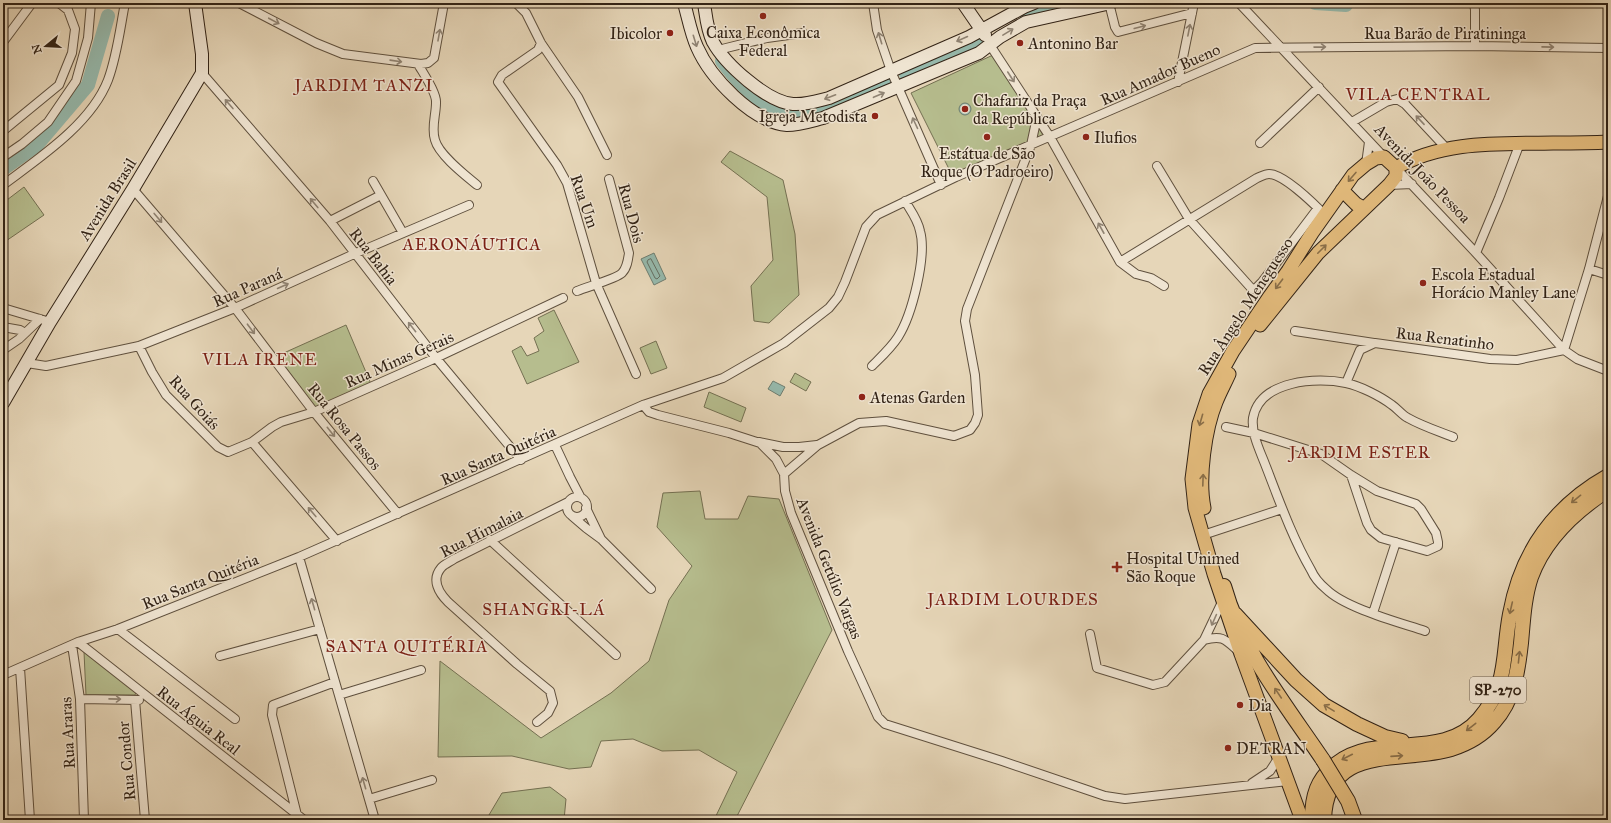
<svg xmlns="http://www.w3.org/2000/svg" width="1611" height="823" viewBox="0 0 1611 823" font-family="'IM FELL Great Primer',serif">
  <style>
    .green { fill: #b6bd8e; stroke: #747052 }
    .water { fill: #96b9ac; stroke: #6e7d70 }
    .lines { fill: none; stroke-linecap: round; stroke-linejoin: round }
    .shore { stroke: #646e61; stroke-width: 1 }
    .river { stroke: #96b9ac; stroke-width: 14 }
    .minor-casing { stroke: #5f503e; stroke-width: 10 }
    .secondary-casing { stroke: #322316; stroke-width: 14 }
    .primary-casing { stroke: #322316; stroke-width: 15 }
    .trunk-casing { stroke: #322316; stroke-width: 16 }
    .minor { stroke: #efe4d1; stroke-width: 8 }
    .secondary { stroke: #efe4d1; stroke-width: 12 }
    .primary { stroke: #e3bb7c; stroke-width: 13 }
    .trunk { stroke: #e3bb7c; stroke-width: 14 }
    .trunk-bridge-casing { stroke: #322316; stroke-width: 16; stroke-linecap: butt }
    .trunk-bridge { stroke: #e3bb7c; stroke-width: 14 }
    .oneway { stroke: #908474 }
    .oneway2 { stroke: #8a6f49 }
    .poi-dot { fill: #8f2418; stroke: #efe4d1; stroke-width: 1.5 }
    .labels { text-anchor: middle; stroke-width: 3; stroke-linejoin: round; paint-order: stroke }
    .shield { fill: #efe4d1; stroke: #6b5d4e; stroke-width: 1 }
    .shield-label { font-size: 15px; font-weight: bold; fill: #322316 }
    .poi-label { font-size: 16px; fill: #322316; stroke: #efe4d1; text-anchor: start }
    .street-label { font-size: 16px; fill: #322316; stroke: #efe4d1 }
    .neighbourhood-label { font-size: 17px; letter-spacing: 1px; fill: #7a1f14; stroke: #efe4d1 }
  </style>
  <rect width="100%" height="100%" fill="#e6d6b8"/>
  <filter id="stains"><feTurbulence type="fractalNoise" baseFrequency=".005" numOctaves="4"/><feColorMatrix values="0 0 0 0 .2 0 0 0 0 .09 0 0 0 0 .02 0 0 0 .5 -.17"/></filter>
  <radialGradient id="worn" r=".72"><stop offset=".6" stop-color="#630" stop-opacity="0"/><stop offset="1" stop-color="#630" stop-opacity=".3"/></radialGradient>
  <path class="green" d="M993 55 1043 135 952 175 911 93Z
    M730 151 783 180 795 234 799 295 769 323 754 321 751 286 773 260 767 197 721 162Z
    M24 187 44 215 3 243V203Z
    M554 310 579 362 527 384 512 351 521 346 527 356 539 351 534 338 544 331 538 318Z
    M346 325 371 384 316 408 277 356Z
    M656 341 667 368 651 374 640 348Z
    M795 373 811 382 806 391 790 382Z
    M709 392 746 408 741 422 704 407Z
    M700 491 705 519H738L748 496 779 499 832 630 735 820H714L737 772 699 750 662 751 633 739 601 741 591 767 569 769 512 756 438 757 440 661 541 738 611 693 649 661 669 600 692 566 657 527 663 493Z
    M84 652 137 690 135 695H86Z
    M550 787 566 799 564 820H486L502 793Z"/>
  <path class="water" d="M959 109a6 6 0 1 1 12 0a6 6 0 1 1-12 0Z
    M654 253 666 279 654 285 641 259Z
    M773 381 785 387 780 396 768 389Z"/>
  <g class="lines">
    <path class="shore" d="M651 259 660 276 657 279 655 278 647 262 648 260Z"/>
    <path class="river" d="M1315 3 1346 5
      M1025 13 1069 3
      M722 61C745 92 774 120 816 111 840 106 864 92 887 83
      M906 74 976 43
      M3 169 37 145 88 85 108 16"/>
    <defs>
      <path id="minor" d="M239 3 316 43 343 54 421 64 428 63 434 58 444 3
        M516 3 526 13 541 43 578 97 607 155
        M873 3 877 30 891 71 941 185
        M1109 3 1115 27 1118 32 1192 13
        M1239 3 1384 157
        M1474 3 1475 10V46
        M3 42 32 3
        M541 43 538 50 502 75 498 82 557 165 567 183 596 283 636 374
        M990 45 1050 137 1120 262 1136 274 1151 278 1164 286
        M718 50 767 38 803 33
        M418 64C423 73 437 93 436 103 436 115 431 128 435 140 439 155 465 175 477 185
        M202 73 330 221 436 358 521 460
        M1178 82 1194 3
        M1037 117 1031 145 967 309 965 321 975 375 978 415 975 423 970 430 954 436 886 421 859 423 818 445 784 474 785 491 791 513 848 651 878 717 885 724 1002 761 1105 796 1125 799 1288 781
        M1352 122 1386 102 1397 99 1405 104 1447 149
        M3 131 59 85 72 53 75 29 68 10 59 3
        M1260 143 1319 87
        M3 157 22 144 48 122 76 81 88 38 91 3
        M1366 164 1369 142
        M1157 166 1189 219 1252 289 1256 288 1262 282 1318 208
        M1396 168 1476 253 1564 350 1577 359 1608 371
        M373 181 403 233
        M3 185C39 158 91 124 108 80 117 56 120 29 125 3
        M1389 185 1412 184
        M133 189 235 308 314 412 398 514
        M330 221 381 195
        M1476 253 1499 198 1520 143
        M1120 262 1257 178C1260 177 1265 174 1269 174 1283 174 1312 202 1322 212
        M1589 269 1608 275
        M577 291C586 287 616 279 622 273 627 268 628 260 629 253L609 179
        M3 308 50 322
        M3 327 20 330 25 333
        M1295 331 1374 343
        M139 346 152 372 166 395 218 447 228 452 252 442 272 427 281 422 314 412 436 358 563 298
        M3 350 19 339 40 319
        M1564 350 1589 269 1608 196
        M27 363 46 366 139 346 235 308 354 254 469 205
        M872 366C881 357 891 348 898 337 912 315 927 256 920 231 918 220 911 211 905 201
        M1346 383 1360 350 1375 343 1490 359 1517 360 1564 350
        M643 405 649 412 658 415 729 433 760 443 776 459 784 474
        M1226 427 1254 433 1321 454 1351 475 1377 491 1416 504 1421 509 1436 533 1438 542V546L1427 551 1381 538 1371 530 1367 523 1351 475
        M252 442 337 541
        M759 442 783 447H799L817 445
        M555 445 570 477 581 498
        M567 507a10 10 0 1 1 20 0a10 10 0 1 1-20 0Z
        M586 508 601 539
        M572 516 586 528 601 539 651 589
        M1203 535 1282 509
        M490 540 616 655
        M299 557 375 820
        M1373 613 1396 542
        M118 629 235 719
        M1425 631C1398 622 1345 608 1326 589 1320 584 1314 577 1311 570 1292 537 1279 500 1265 464 1260 451 1251 433 1253 418 1260 380 1317 377 1346 383 1360 386 1380 396 1392 405 1398 409 1402 415 1408 418 1422 426 1438 431 1453 437
        M1090 634 1097 668 1153 685 1165 682 1204 640 1223 600
        M1204 640C1222 635 1225 639 1238 651
        M78 642 304 820
        M72 645 80 699 84 820
        M220 656 320 629
        M20 668 30 820
        M3 675 78 642 118 629 299 557 643 405 723 378 784 343 829 308 838 297 845 282 866 227 877 215 956 177 1255 48 1475 46 1608 48
        M339 695 421 670
        M80 699 139 700
        M135 700 145 820
        M537 722 548 713 553 703 550 691 517 664 448 602C439 593 431 580 441 568 444 564 450 562 454 559L568 502
        M1252 783 1270 771 1279 757
        M369 799 432 780
        M297 815 272 715 273 705 335 682"/>
      <path id="secondary" d="M684 3C688 17 691 34 697 47 710 77 752 122 787 125 799 125 811 121 823 118L979 53 1000 37 1026 22 1111 3
        M704 3C706 16 707 30 713 42 725 64 767 102 793 104 806 105 817 101 829 98L969 37 1024 7 1034 3
        M963 3 985 35
        M3 403 50 322 133 189 202 73V54L195 3"/>
      <path id="primary" d="M1396 168C1443 140 1501 144 1553 143 1571 143 1590 143 1608 142
        M1342 190 1356 204 1363 208
        M1260 325 1318 253 1389 185 1396 176V168
        M1204 508C1198 478 1205 429 1216 402 1220 392 1225 383 1229 374
        M1302 820 1241 654 1214 574 1195 508 1192 479 1199 424 1209 394 1233 351 1270 296 1288 271 1312 233 1353 175 1366 164 1376 158 1384 157 1396 168"/>
      <path id="trunk" d="M1224 586C1242 651 1286 705 1323 760
        M1235 614 1296 680 1324 705 1357 724 1385 737 1402 741
        M1312 820C1312 796 1317 779 1336 764 1378 731 1442 762 1479 719 1509 684 1502 656 1510 614 1521 553 1553 507 1608 476
        M1324 820C1326 742 1401 764 1451 749 1467 744 1483 735 1494 722 1514 700 1518 671 1521 643 1523 621 1524 598 1531 577 1545 539 1574 512 1608 490"/>
    </defs>
    <use href="#minor" class="minor-casing"/>
    <use href="#secondary" class="secondary-casing"/>
    <use href="#primary" class="primary-casing"/>
    <use href="#trunk" class="trunk-casing"/>
    <use href="#minor" class="minor"/>
    <use href="#secondary" class="secondary"/>
    <use href="#primary" class="primary"/>
    <use href="#trunk" class="trunk"/>
    <defs>
      <path id="trunk-bridge" d="M1323 760 1348 801 1355 820"/>
    </defs>
    <use href="#trunk-bridge" class="trunk-bridge-casing"/>
    <use href="#trunk-bridge" class="trunk-bridge"/>
  </g>
  <defs><path id="oneway-shaft" d="M-6 0H5M1.5-3L5.5 0L1.5 3" fill="none" stroke-width="1.6" stroke-linecap="round" stroke-linejoin="round"/></defs>
  <g class="oneway">
    <use href="#oneway-shaft" transform="translate(274 21) rotate(28)"/>
    <use href="#oneway-shaft" transform="translate(1140 27) rotate(-15)"/>
    <use href="#oneway-shaft" transform="translate(1189 30) rotate(-79)"/>
    <use href="#oneway-shaft" transform="translate(1008 32) rotate(-31)"/>
    <use href="#oneway-shaft" transform="translate(439 35) rotate(-80)"/>
    <use href="#oneway-shaft" transform="translate(880 38) rotate(-107)"/>
    <use href="#oneway-shaft" transform="translate(962 39) rotate(156)"/>
    <use href="#oneway-shaft" transform="translate(695 41) rotate(73)"/>
    <use href="#oneway-shaft" transform="translate(1320 47) rotate(-1)"/>
    <use href="#oneway-shaft" transform="translate(1548 47) rotate(1)"/>
    <use href="#oneway-shaft" transform="translate(396 61) rotate(8)"/>
    <use href="#oneway-shaft" transform="translate(1011 77) rotate(57)"/>
    <use href="#oneway-shaft" transform="translate(879 95) rotate(-23)"/>
    <use href="#oneway-shaft" transform="translate(830 97) rotate(159)"/>
    <use href="#oneway-shaft" transform="translate(229 104) rotate(-131)"/>
    <use href="#oneway-shaft" transform="translate(1420 120) rotate(-133)"/>
    <use href="#oneway-shaft" transform="translate(915 123) rotate(-115)"/>
    <use href="#oneway-shaft" transform="translate(314 203) rotate(-130)"/>
    <use href="#oneway-shaft" transform="translate(158 218) rotate(50)"/>
    <use href="#oneway-shaft" transform="translate(1101 228) rotate(-119)"/>
    <use href="#oneway-shaft" transform="translate(283 286) rotate(-24)"/>
    <use href="#oneway-shaft" transform="translate(412 327) rotate(-128)"/>
    <use href="#oneway-shaft" transform="translate(251 329) rotate(53)"/>
    <use href="#oneway-shaft" transform="translate(331 432) rotate(51)"/>
    <use href="#oneway-shaft" transform="translate(312 512) rotate(-130)"/>
    <use href="#oneway-shaft" transform="translate(313 604) rotate(-106)"/>
    <use href="#oneway-shaft" transform="translate(1214 620) rotate(114)"/>
    <use href="#oneway-shaft" transform="translate(115 699) rotate(1)"/>
    <use href="#oneway-shaft" transform="translate(364 783) rotate(-106)"/>
  </g>
  <g class="oneway2">
    <use href="#oneway-shaft" transform="translate(1352 177) rotate(131)"/>
    <use href="#oneway-shaft" transform="translate(1322 249) rotate(-45)"/>
    <use href="#oneway-shaft" transform="translate(1279 284) rotate(127)"/>
    <use href="#oneway-shaft" transform="translate(1201 420) rotate(106)"/>
    <use href="#oneway-shaft" transform="translate(1203 480) rotate(-88)"/>
    <use href="#oneway-shaft" transform="translate(1576 499) rotate(141)"/>
    <use href="#oneway-shaft" transform="translate(1511 608) rotate(103)"/>
    <use href="#oneway-shaft" transform="translate(1519 657) rotate(-84)"/>
    <use href="#oneway-shaft" transform="translate(1278 693) rotate(-124)"/>
    <use href="#oneway-shaft" transform="translate(1329 708) rotate(-149)"/>
    <use href="#oneway-shaft" transform="translate(1471 727) rotate(142)"/>
    <use href="#oneway-shaft" transform="translate(1397 756) rotate(-4)"/>
    <use href="#oneway-shaft" transform="translate(1347 757) rotate(153)"/>
  </g>
  <g class="poi-dot">
    <circle cx="763" cy="16" r="4"/>
    <circle cx="670" cy="33" r="4"/>
    <circle cx="1020" cy="43" r="4"/>
    <circle cx="965" cy="109" r="4"/>
    <circle cx="875" cy="116" r="4"/>
    <circle cx="987" cy="137" r="4"/>
    <circle cx="1086" cy="137" r="4"/>
    <circle cx="1423" cy="283" r="4"/>
    <circle cx="862" cy="397" r="4"/>
    <path d="M1115 561h4v4h4v4h-4v4h-4v-4h-4v-4h4z"/>
    <circle cx="1240" cy="705" r="4"/>
    <circle cx="1228" cy="748" r="4"/>
  </g>
  <g class="labels">
    <rect class="shield" x="1470" y="677" width="56" height="26" rx="3"/>
    <g class="shield-label">
      <text x="1498" y="695">SP-270</text>
    </g>
    <g class="poi-label">
      <text x="763" y="38" text-anchor="middle">Caixa Econômica<tspan x="763" dy="18">Federal</tspan></text>
      <text x="662" y="39" text-anchor="end">Ibicolor</text>
      <text x="1028" y="49">Antonino Bar</text>
      <text x="973" y="106">Chafariz da Praça<tspan x="973" dy="18">da República</tspan></text>
      <text x="867" y="122" text-anchor="end">Igreja Metodista</text>
      <text x="1094" y="143">Ilufios</text>
      <text x="987" y="159" text-anchor="middle">Estátua de São<tspan x="987" dy="18">Roque (O Padroeiro)</tspan></text>
      <text x="1431" y="280">Escola Estadual<tspan x="1431" dy="18">Horácio Manley Lane</tspan></text>
      <text x="870" y="403">Atenas Garden</text>
      <text x="1126" y="564">Hospital Unimed<tspan x="1126" dy="18">São Roque</tspan></text>
      <text x="1248" y="711">Dia</text>
      <text x="1236" y="754">DETRAN</text>
    </g>
    <g class="street-label">
      <text x="1445" y="39">Rua Barão de Piratininga</text>
      <text transform="translate(1160 74) rotate(-24)" y="6">Rua Amador Bueno</text>
      <text transform="translate(1423 173) rotate(46)" y="6">Avenida João Pessoa</text>
      <text transform="translate(107 199) rotate(-58)" y="6">Avenida Brasil</text>
      <text transform="translate(585 201) rotate(71)" y="6">Rua Um</text>
      <text transform="translate(632 213) rotate(75)" y="6">Rua Dois</text>
      <text transform="translate(374 256) rotate(52)" y="6">Rua Bahia</text>
      <text transform="translate(247 287) rotate(-24)" y="6">Rua Paraná</text>
      <text transform="translate(1245 306) rotate(-57)" y="6">Rua Ângelo Meneguesso</text>
      <text transform="translate(1445 338) rotate(7)" y="6">Rua Renatinho</text>
      <text transform="translate(399 359) rotate(-24)" y="6">Rua Minas Gerais</text>
      <text transform="translate(195 402) rotate(48)" y="6">Rua Goiás</text>
      <text transform="translate(345 426) rotate(51)" y="6">Rua Rosa Passos</text>
      <text transform="translate(498 455) rotate(-24)" y="6">Rua Santa Quitéria</text>
      <text transform="translate(481 532) rotate(-27)" y="6">Rua Himalaia</text>
      <text transform="translate(830 568) rotate(68)" y="6">Avenida Getúlio Vargas</text>
      <text transform="translate(200 581) rotate(-22)" y="6">Rua Santa Quitéria</text>
      <text transform="translate(199 720) rotate(38)" y="6">Rua Águia Real</text>
      <text transform="translate(67 733) rotate(-93)" y="6">Rua Araras</text>
      <text transform="translate(126 761) rotate(-95)" y="6">Rua Condor</text>
    </g>
    <g class="neighbourhood-label">
      <text x="364" y="91">JARDIM TANZI</text>
      <text x="1418" y="100">VILA CENTRAL</text>
      <text x="472" y="250">AERONÁUTICA</text>
      <text x="260" y="365">VILA IRENE</text>
      <text x="1360" y="458">JARDIM ESTER</text>
      <text x="1013" y="605">JARDIM LOURDES</text>
      <text x="544" y="615">SHANGRI-LÁ</text>
      <text x="407" y="652">SANTA QUITÉRIA</text>
    </g>
  </g>
  <rect width="1611" height="823" fill="none" stroke="#e6d6b8" stroke-width="16"/>
  <rect x="4" y="4" width="1603" height="815" fill="none" stroke="#322316" stroke-width="2"/>
  <rect x="8" y="8" width="1595" height="807" fill="none" stroke="#322316"/>
  <g transform="translate(46 46) rotate(252)" stroke="#efe4d1" stroke-width="3" paint-order="stroke">
  <path d="M0-3L7 15L0 10L-7 15Z" fill="#322316"/>
  <text y="-6" font-size="11" font-weight="bold" text-anchor="middle" fill="#322316">N</text>
  </g>
  <rect width="100%" height="100%" filter="url(#stains)"/>
  <rect width="100%" height="100%" fill="url(#worn)"/>
</svg>
